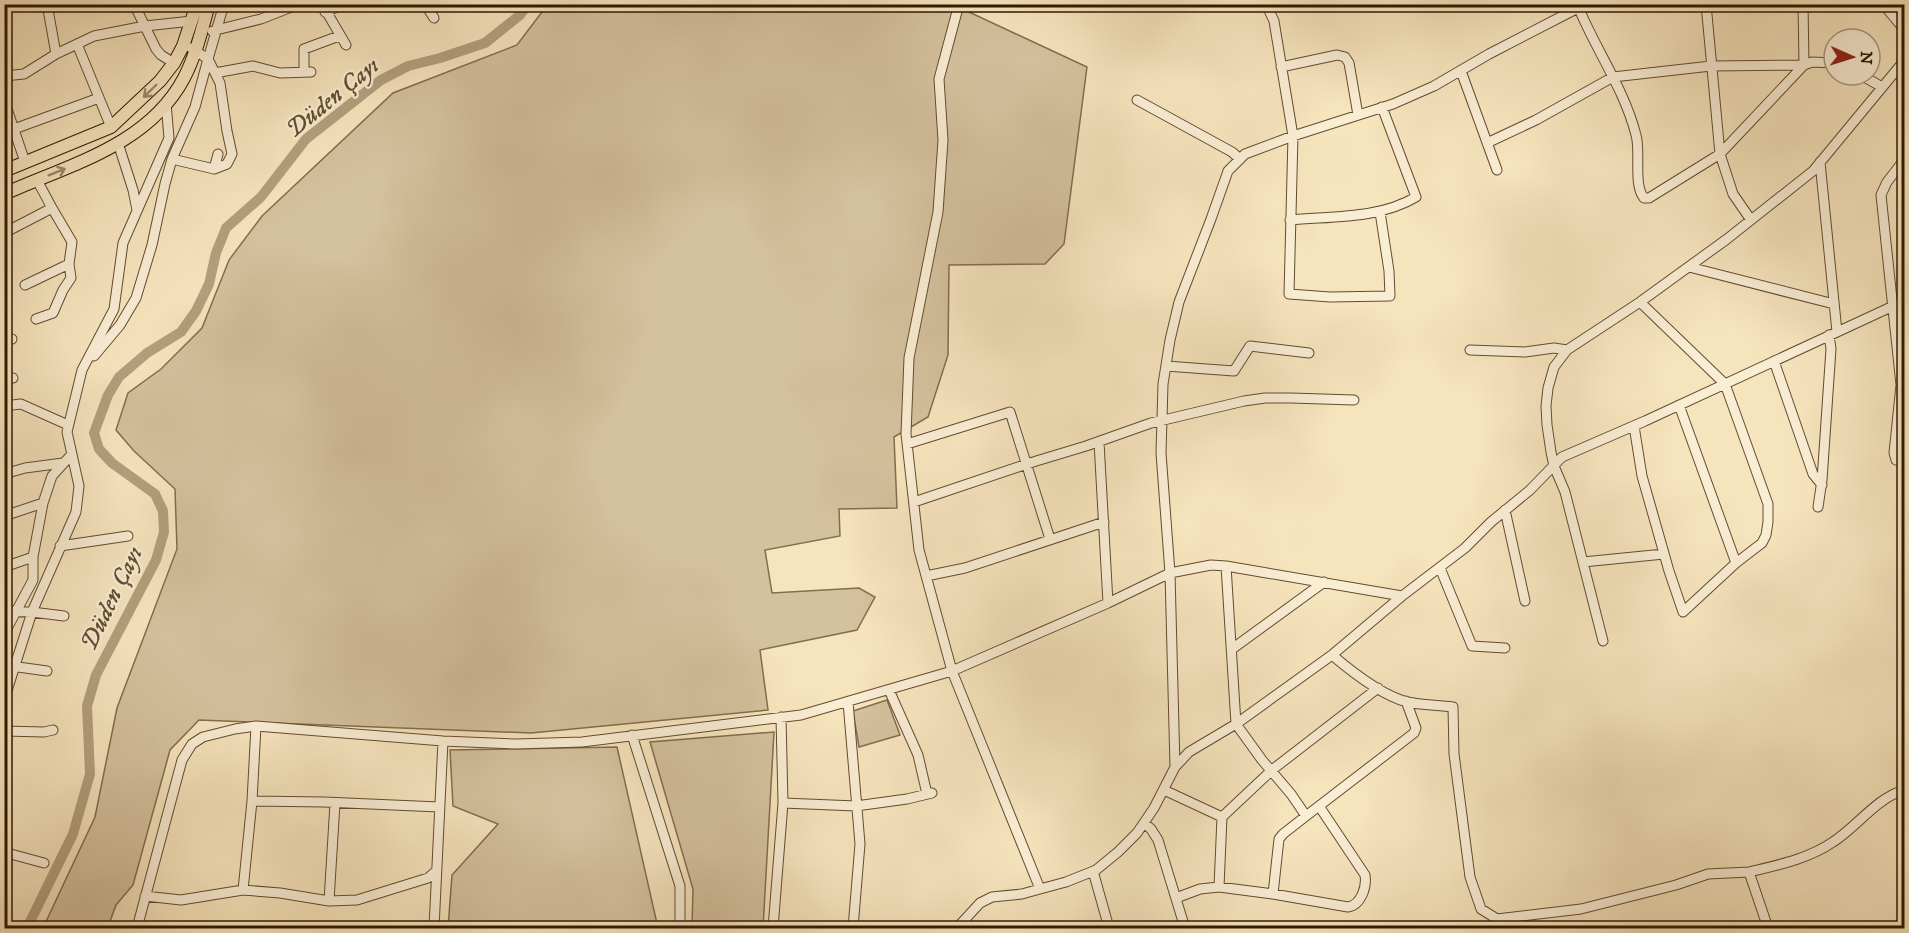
<svg xmlns="http://www.w3.org/2000/svg" width="1909" height="933" viewBox="0 0 1909 933" font-family="'IM FELL DW Pica',serif">
  <style>
    .green { fill: #d4c19d; stroke: #826d4e; stroke-width: 1.5 }
    .lines { fill: none; stroke-linecap: round; stroke-linejoin: round }
    .river { stroke: #b39f7d; stroke-width: 10 }
    .minor-casing { stroke: #624c2f; stroke-width: 11 }
    .major-casing { stroke: #301900; stroke-width: 14 }
    .minor { stroke: #f9edd4; stroke-width: 9 }
    .major { stroke: #f6e4bd; stroke-width: 12 }
    .oneway { stroke: #9d8968 }
    .labels { text-anchor: middle; stroke-width: 4.5; stroke-linejoin: round; paint-order: stroke }
    .water-label { font-size: 24px; font-style: italic; fill: #644f32; stroke: #f9edd4 }
  </style>
  <rect width="100%" height="100%" fill="#f6e4bd"/>
  <filter id="stains"><feTurbulence type="fractalNoise" baseFrequency=".00333" numOctaves="4"/><feColorMatrix values="0 0 0 0 .2 0 0 0 0 .09 0 0 0 0 .02 0 0 0 .5 -.17"/></filter>
  <radialGradient id="worn" r=".72"><stop offset=".6" stop-color="#630" stop-opacity="0"/><stop offset="1" stop-color="#630" stop-opacity=".3"/></radialGradient>
  <path class="green" d="M548 4 954 5 1087 67 1064 244 1045 264 949 265 948 355 928 417 894 437 897 508 839 509 840 536 765 550 772 593 859 588 875 597 857 630 760 650 768 710 531 733 199 720 170 750 133 885 116 905 109 924 104 928H43L95 817 117 708 177 549 175 489 134 451 116 430 128 393 161 369 202 328 229 260 262 216 393 93 517 45Z
    M887 700 900 735 859 747 853 711Z
    M774 732 763 928H692L693 889 650 742Z
    M617 747 658 928H448L452 875 498 824 453 806 450 750Z"/>
  <g class="lines">
    <path class="river" d="M27 928 73 834 90 774 87 706 96 675 156 560 164 532 163 511 155 494 112 463 99 449 94 433 108 395 119 377 147 353 181 332 196 311 209 284 216 253 226 228 261 197 306 139 381 80 408 66 440 58 485 43 520 15 528 4"/>
    <defs>
      <path id="minor" d="M47 4 56 54
        M134 4 156 49 161 55 174 63
        M322 4 346 45
        M425 4 434 18
        M959 4 939 79 943 140 938 212 909 358 906 434 919 550 952 671 1108 603 1170 573 1211 565 1226 566 1402 596
        M1266 4 1274 21 1293 136 1289 294 1330 297 1390 296 1389 271 1380 212
        M1577 4C1595 49 1624 88 1636 135 1641 152 1633 185 1644 198H1649L1720 154 1804 65 1812 62 1834 63
        M1706 4 1720 154 1733 194 1751 220
        M1883 4 1904 29
        M325 12 345 4
        M4 14 10 4
        M212 31 261 19 299 4
        M77 44 111 127
        M1281 67 1337 55 1345 57 1349 63 1358 115
        M1461 71 1497 170
        M304 72V49L339 36
        M215 73 253 66 280 73 311 72
        M1861 75 1882 87
        M4 76 24 74 56 54 94 36 145 26 192 21
        M4 100 25 162
        M1137 100 1232 152 1240 159
        M14 129 99 98
        M118 143 133 190 137 210
        M1487 143 1536 120 1613 77 1711 66 1804 65 1803 4
        M172 159 214 169 227 164 232 154 227 131 220 83 208 59 224 4
        M1820 162 1837 332
        M214 169 218 154
        M1290 220C1332 216 1379 219 1416 197L1382 107
        M4 233 52 208 37 180
        M1689 267 1834 304
        M25 285 69 264 72 242 52 208
        M36 319 53 313 63 290 71 278 69 264
        M4 339H12
        M1470 350 1525 352 1554 348 1567 350
        M94 356 120 325 136 298 152 245 165 184 172 159 195 107 208 59 191 48
        M1774 361 1813 474 1822 485
        M1166 366 1234 371 1250 346 1309 353
        M4 379 13 378
        M1679 405 1736 563
        M4 406 21 404 68 425
        M1634 426 1642 476 1669 571 1683 612 1736 563 1762 543 1766 535 1768 522V504L1725 384 1640 302
        M1099 442 1108 603
        M907 444 1010 412 1050 539
        M1896 460 1894 453 1901 385 1881 195 1887 182 1904 160
        M4 474 25 468 63 463
        M914 502 1033 462 1086 446 1151 423 1244 401 1265 398H1291L1354 400
        M1818 507 1822 480 1831 349 1829 335
        M1505 510 1525 601
        M4 516 43 503
        M60 546 128 536
        M1583 562 1664 554
        M1226 566 1236 724 1262 760 1291 794 1306 816 1414 733 1416 728 1406 701
        M4 567 33 557
        M1440 568 1472 646 1505 648
        M926 576 965 568 1104 522
        M4 611 32 612 64 616
        M4 634 33 580V557L43 503 52 476 72 454
        M1603 641 1565 492 1554 466 1551 452 1547 425 1546 406 1548 388 1554 367 1567 350 1640 302 1727 239 1813 171 1904 61
        M1232 649 1324 582
        M1332 655C1352 672 1381 695 1407 702 1421 705 1438 705 1453 707L1454 754 1470 877 1481 909 1497 919 1581 909 1676 885 1708 874 1749 872
        M4 663 18 667 47 671
        M889 690 918 755 927 794
        M4 700 32 612 76 512 79 486 67 432 82 370 114 309 123 243 169 138 166 103
        M848 702 860 844 853 928
        M4 731 44 732 53 730
        M632 735 680 886V928
        M1175 767 1170 573 1161 453 1163 384 1170 340 1179 302 1211 219 1228 171 1245 154 1293 136 1393 104 1434 86 1489 54 1578 8 1607 4
        M1164 790 1222 817 1272 770 1378 688
        M252 801 324 802 439 807
        M783 803 856 806 907 799 932 793
        M1144 823 1151 829 1158 840 1185 928
        M7 853 44 863
        M1093 871 1109 928
        M1219 887 1222 817
        M243 890 252 801 256 726
        M1273 894 1279 839 1283 834 1306 816
        M145 896 181 900 243 890 280 893 329 901 357 900 428 878 437 870
        M1176 898 1200 889 1219 887 1273 894 1348 907C1361 905 1367 887 1365 875L1319 806
        M329 901 335 803
        M137 928 182 760 192 744 203 737 235 729 256 726 443 741 516 744 582 742 801 715 952 671 1040 889
        M434 928 443 741
        M773 928 783 803 781 717
        M957 928 980 903 992 897 1022 894 1040 889 1066 882 1096 870 1118 852 1137 833 1154 808 1175 767 1189 752 1236 724 1332 655 1402 596 1465 548 1491 522 1530 490 1562 457 1645 421 1904 301
        M1768 928 1749 872C1778 865 1808 859 1833 842 1858 826 1875 799 1904 790"/>
      <path id="major" d="M4 171 111 127 160 81 174 63 183 46 197 4
        M4 194C68 165 148 146 184 78 196 55 202 29 209 4"/>
    </defs>
    <use href="#minor" class="minor-casing"/>
    <use href="#major" class="major-casing"/>
    <use href="#minor" class="minor"/>
    <use href="#major" class="major"/>
  </g>
  <defs><path id="oneway-shaft" d="M-6 0H5M1.5-3L5.5 0L1.5 3" fill="none" stroke-width="1.6" stroke-linecap="round" stroke-linejoin="round" transform="scale(1.5)"/></defs>
  <g class="oneway">
    <use href="#oneway-shaft" transform="translate(150 91) rotate(136)"/>
    <use href="#oneway-shaft" transform="translate(57 172) rotate(-22)"/>
  </g>
  <g class="labels">
    <g class="water-label">
      <text transform="translate(332 97) rotate(-39)" y="8">Düden Çayı</text>
      <text transform="translate(111 598) rotate(-64)" y="8">Düden Çayı</text>
    </g>
  </g>
  <rect width="1909" height="933" fill="none" stroke="#f6e4bd" stroke-width="24"/>
  <rect x="6" y="6" width="1897" height="921" fill="none" stroke="#301900" stroke-width="3"/>
  <rect x="12" y="12" width="1885" height="909" fill="none" stroke="#301900" stroke-width="1.5"/>
  <g transform="translate(1852 57) rotate(93)"><circle r="28" fill="#f9edd4" stroke="#a9987f" stroke-width="1.5"/>
  <path d="M0-4.5L10 22L0 15L-10 22Z" fill="#8f2418"/>
  <text y="-9" font-size="16" font-weight="bold" text-anchor="middle" fill="#301900">N</text>
  </g>
  <rect width="100%" height="100%" filter="url(#stains)"/>
  <rect width="100%" height="100%" fill="url(#worn)"/>
</svg>
